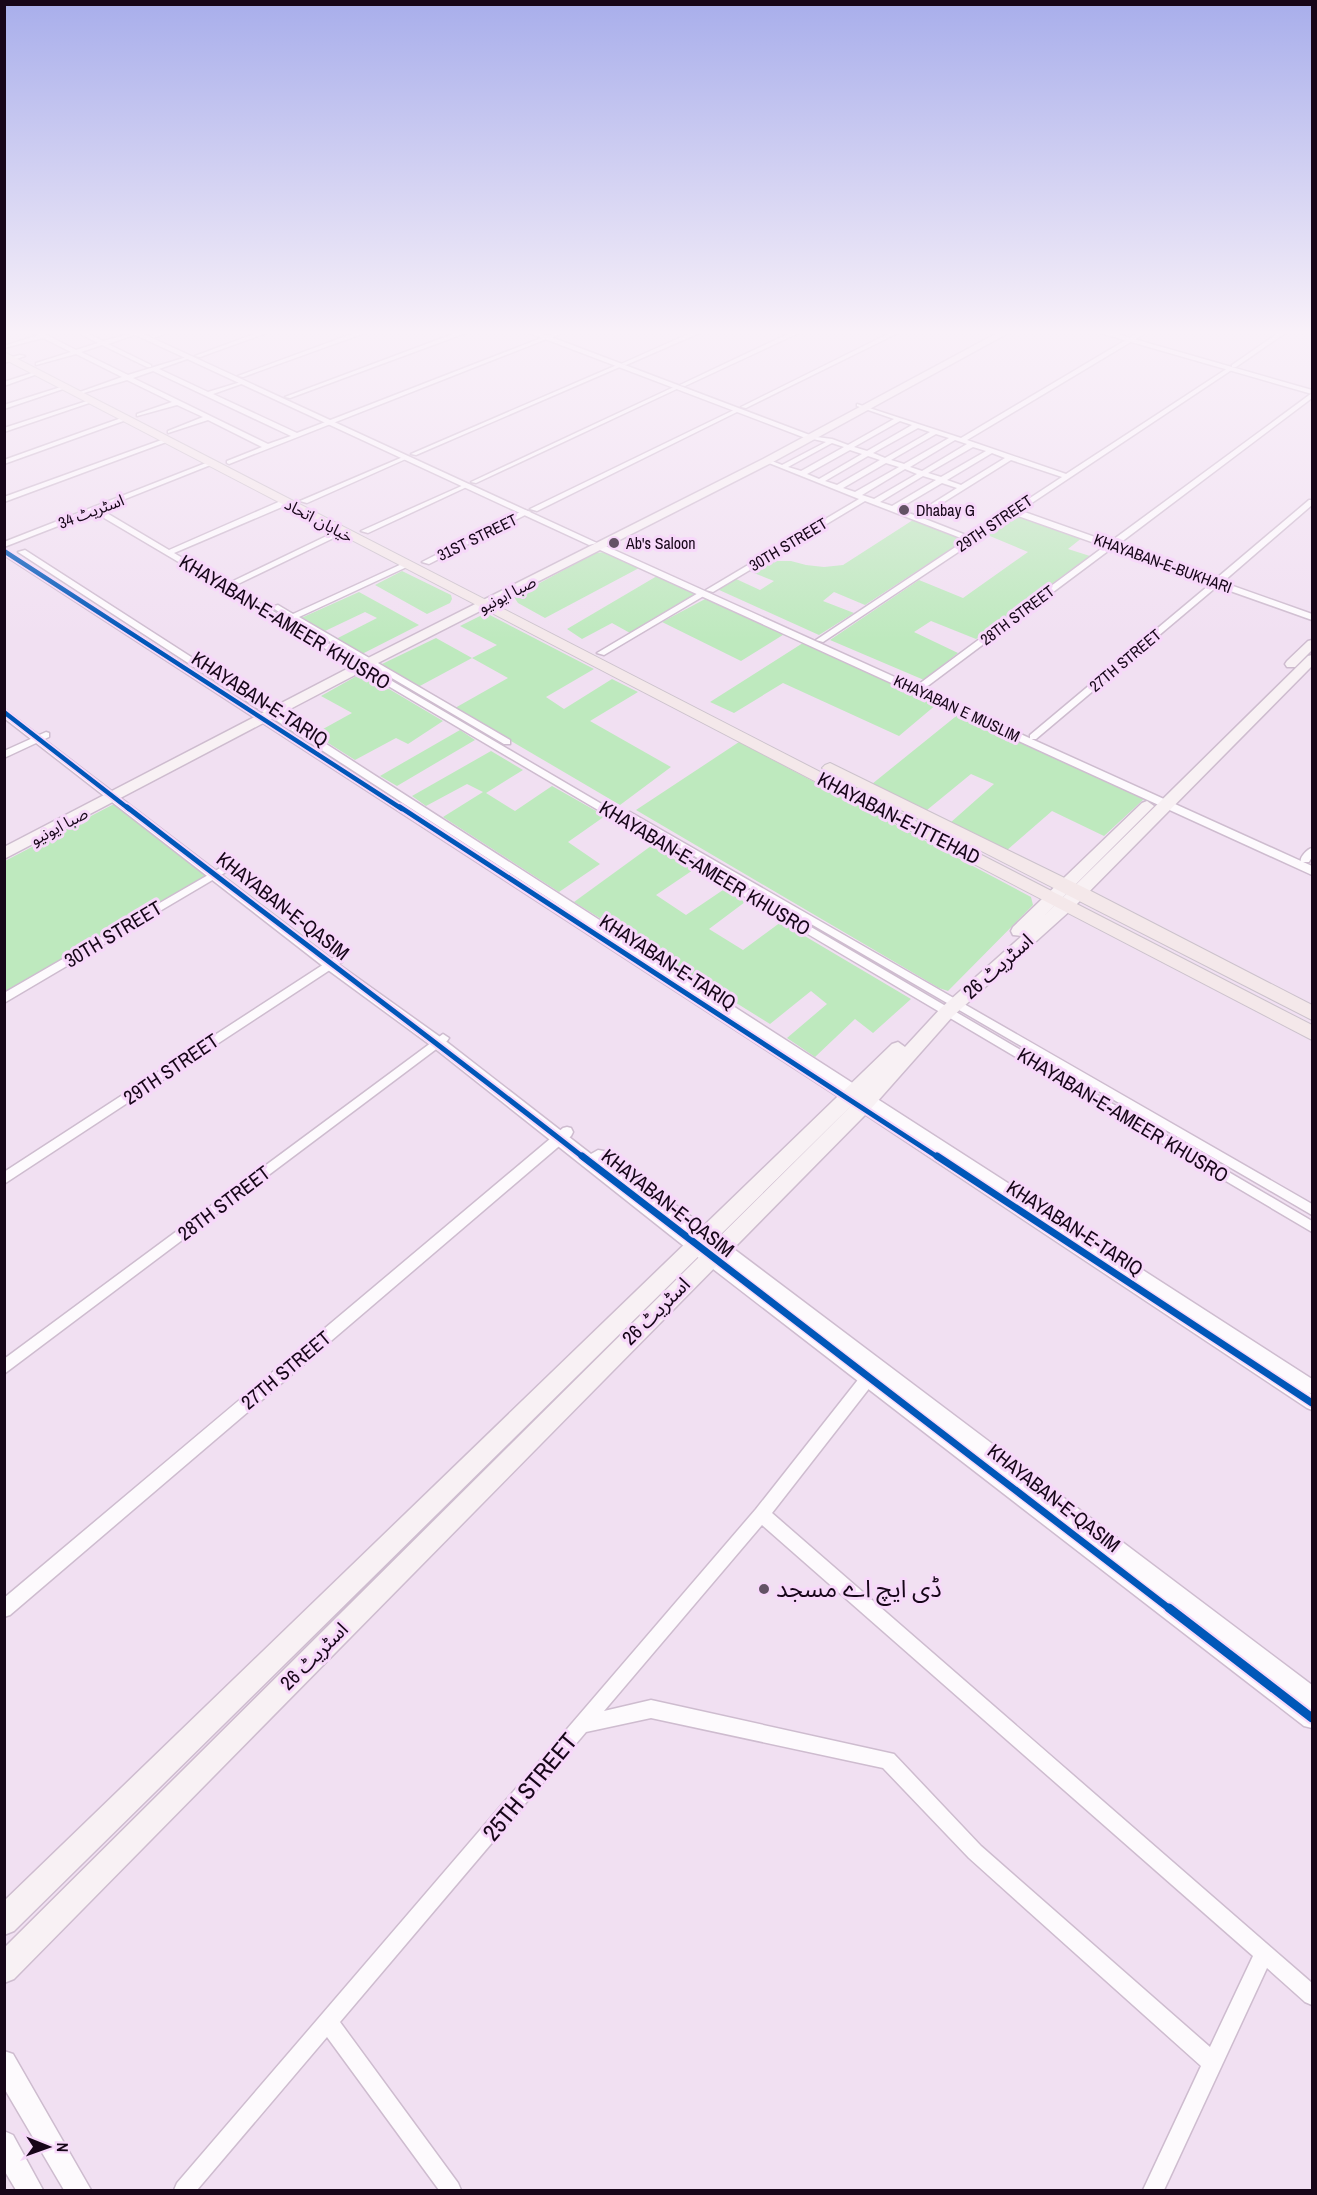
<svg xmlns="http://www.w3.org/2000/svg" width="1317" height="2195" viewBox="0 0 1317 2195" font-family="'Archivo Narrow','Noto Sans Arabic',sans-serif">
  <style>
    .green { fill: #bee9be }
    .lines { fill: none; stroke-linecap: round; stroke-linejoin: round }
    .minor-casing { stroke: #cebccf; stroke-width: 3 }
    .tertiary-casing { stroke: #cebccf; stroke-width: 3 }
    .secondary-casing { stroke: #cebccf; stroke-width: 3 }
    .primary-casing { stroke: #ccc2cc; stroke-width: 2 }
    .minor { fill: #fdfafd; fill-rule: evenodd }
    .tertiary { fill: #fdfafd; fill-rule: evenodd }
    .secondary { fill: #f8f1f4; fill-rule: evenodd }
    .primary { fill: #f4e8ea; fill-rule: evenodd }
    .cycleway-far3-casing { stroke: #f7d8fa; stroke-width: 8 }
    .cycleway-far2-casing { stroke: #f7d8fa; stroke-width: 9 }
    .cycleway-far1-casing { stroke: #f7d8fa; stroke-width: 10 }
    .cycleway-casing { stroke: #f7d8fa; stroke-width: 13 }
    .cycleway-far3 { stroke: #0057b8; stroke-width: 4.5 }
    .cycleway-far2 { stroke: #0057b8; stroke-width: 5 }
    .cycleway-far1 { stroke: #0057b8; stroke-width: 7 }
    .cycleway { stroke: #0057b8; stroke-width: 9 }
    .poi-dot { fill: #635265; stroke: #f7d8fa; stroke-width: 2 }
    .labels { text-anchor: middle; stroke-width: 6; stroke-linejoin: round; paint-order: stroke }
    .far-poi-label { font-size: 16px; fill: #170619; stroke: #f7d8fa; text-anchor: start }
    .far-street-label { font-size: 16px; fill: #170619; stroke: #f7d8fa }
    .street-label { font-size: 20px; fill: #170619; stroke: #f7d8fa }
    .near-poi-label { font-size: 24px; fill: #170619; stroke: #f7d8fa; text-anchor: start }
    .near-street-label { font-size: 24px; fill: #170619; stroke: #f7d8fa }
  </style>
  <rect width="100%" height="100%" fill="#f1e0f2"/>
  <path class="green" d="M1015 513 1083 537 1068 549 1090 556 976 639 931 621 914 632 958 653 924 680 830 640 919 580 963 598 1028 552 985 534Z
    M913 520 966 539 865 605 834 592 823 601 854 613 819 635 717 589 734 578 760 590 774 581 749 571 764 561H791L806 565 824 567 843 565Z
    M606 552 639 568 545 618 518 603 514 597 595 553Z
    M402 571 451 595 452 599 450 603 427 614 375 585Z
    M657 576 697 593 630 633 612 623 582 639 567 629Z
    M359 592 419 625 362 654 336 639 377 618 365 612 325 631 301 618Z
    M707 598 786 633 741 661 662 622Z
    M486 613 594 669 546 697 564 709 612 679 638 692 590 721 671 767 620 805 455 708 508 678 472 658 418 687 382 664 436 638 472 658 497 645 460 626Z
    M806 641 937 704 899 736 783 683 734 713 710 702Z
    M362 673 443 721 408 744 396 738 355 760 314 734 352 713 321 696Z
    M960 713 1144 799 1104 836 1052 811 1006 851 950 823 994 784 971 774 927 810 872 784Z
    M460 730 475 740 397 786 380 776Z
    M739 742 1031 897 1033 905 948 991 939 988 636 810Z
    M491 751 523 770 486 793 515 811 552 786 605 816 568 842 600 864 559 892 443 817 483 792 467 784 426 806 412 796Z
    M114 804 208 875 5 995V861Z
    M651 846 693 870 656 895 686 915 723 890 745 902 709 929 743 950 781 922 911 999 873 1033 855 1019 815 1057 787 1038 827 1004 811 991 770 1024 574 902Z"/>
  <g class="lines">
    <defs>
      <path id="minor" d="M31 331H39L76 350 98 343 75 331H83L103 341 137 332V334L108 344 151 365V367H147L102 345 81 352 128 375 190 356V358L159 369 208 392 244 381V383L213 394 297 433 544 337 549 338 229 464 227 463V461L262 447 208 420 168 433V431L203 417 177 405 137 416V414L172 402 127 380 77 395V393L122 377 76 354 36 365V363L71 352 43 338 4 348V346L39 335ZM153 371 291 436 268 444 133 378Z
        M161 331H171L154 338 151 336Z
        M262 331H272L200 357 195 356Z
        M360 331H370L243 377 238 376Z
        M461 331H471L290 398 285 397Z
        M558 331H567L551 338 548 336Z
        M695 331H704L626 365 621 364Z
        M794 331H803L685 386 680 385Z
        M894 331H902L746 408 741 407Z
        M1141 331H1149L967 440 1066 474 1228 368 1233 369 823 642 816 640 966 540 865 501 713 592 706 590 859 499 764 461 767 459 782 465 826 442 809 438V436L832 439 848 445 894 419 857 406V404L961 438ZM900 421 912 425 867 451 854 447ZM918 428 930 432 885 458 873 453ZM936 434 949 438 904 464 891 460ZM955 440 967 444 922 471 910 467ZM832 443 844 447 801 471 788 467ZM973 447 986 451 941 477 928 473ZM850 450 862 454 819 479 807 474ZM992 453 1005 458 961 485 947 480ZM868 456 880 460 837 485 825 481ZM1011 460 1062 477 971 537 920 517ZM886 463 899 467 855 492 843 488ZM905 469 917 474 874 499 862 495ZM923 476 936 480 892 506 880 502ZM942 483 957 488 914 515 898 509Z
        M1281 331H1288L1236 367H1232V365Z
        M20 355 25 356 4 363V359Z
        M617 365 622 366 416 455 411 454Z
        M35 372 40 373 4 386V382Z
        M64 386 69 387 4 409V405Z
        M676 386 681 387 476 483 471 482Z
        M1312 393V398L1120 543H1114V539Z
        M90 400 95 401 4 432V428Z
        M736 409 741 410 537 511 530 509Z
        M127 416 130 418 129 419 4 464V460Z
        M167 438 169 439V441L4 502V497Z
        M403 457 408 458 307 503 300 501Z
        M211 461 214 463 213 464 100 509 169 550 283 500H289V504L174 553 1312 1221V1232L94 512 4 547V542Z
        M466 484 471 485 368 533 361 531Z
        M1309 500H1312V505L1224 581H1218V577Z
        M524 510 531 512 429 564 422 562Z
        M339 530 346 532 236 585 229 583Z
        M1109 543 1116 545 925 688H919V684Z
        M4 549 593 927 18 552 25 550 1312 1379V1394L1308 1392 1312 1395V1410L1307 1408 845 1101 4 555Z
        M404 563 411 565 299 617 510 740V744H504L271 607 278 605 293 614Z
        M1214 581 1221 583 1036 739H1030V735Z
        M700 592 707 594 604 655 597 653Z
        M46 732 49 733V737L4 758V751Z
        M630 812 1312 1204V1215L627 817 625 815Z
        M1312 848V857L1309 862H1301C1299 858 1307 849 1312 848Z
        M222 867 226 868V872L4 1003V993Z
        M338 955 342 956 343 959 342 962 4 1184V1172Z
        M443 1034 449 1038 447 1041 4 1374V1359Z
        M567 1127 571 1128 573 1132 571 1136 10 1615 4 1617V1598L563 1128Z
        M873 1365 878 1367 880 1372 878 1377 772 1513 1312 1983V2005L1305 2002 1267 1968 1164 2190H1143L1201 2066 969 1858 883 1768 651 1718 586 1732 340 2022 458 2183 461 2190H439L327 2037 197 2190H174L177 2183 756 1509 868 1367ZM762 1525 1253 1956 1210 2047 981 1846 894 1754 651 1700 604 1711Z"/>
      <path id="tertiary" d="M127 331H137L597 543 589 545Z
        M524 331H535L815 437 808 439Z
        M1093 331H1106L1312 390V394Z
        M1010 509H1016L1312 614V620L1010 513Z
        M601 544 1312 866V875L598 549 596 547Z
        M4 709 334 961 443 1039 591 1154 598 1150 604 1151 1312 1685V1728L1304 1726 704 1262 433 1047 324 967 4 718Z
        M4 2051 13 2054 91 2190H64L4 2088Z
        M4 2131 13 2135 43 2190H16L4 2170Z"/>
      <path id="secondary" d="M1001 331H1012L771 463 374 665 4 859V847L366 659 763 459Z
        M1312 640V650L1295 667H1287L1285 664 1287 661 1308 641Z
        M1312 655V666L1072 909 953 1016 868 1112 14 1979 4 1983V1948L859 1098 14 1931 4 1935V1901L892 1044 898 1042 905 1047 941 1008 1022 936 1013 935 1011 931 1013 927 1142 803 1147 801 1154 806 1044 916 1308 656Z"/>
      <path id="primary" d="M4 352 1312 1025V1040L4 359Z
        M830 763 1085 888 1312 1005V1020L825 771 822 768 825 765Z"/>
    </defs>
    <use href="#minor" class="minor-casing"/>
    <use href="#tertiary" class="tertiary-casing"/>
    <use href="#secondary" class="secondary-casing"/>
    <use href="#primary" class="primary-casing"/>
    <use href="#minor" class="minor"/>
    <use href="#tertiary" class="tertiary"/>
    <use href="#secondary" class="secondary"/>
    <use href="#primary" class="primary"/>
    <defs>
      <path id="cycleway-far3" d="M4 551 402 809
        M4 712 129 809"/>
      <path id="cycleway-far2" d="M127 807C279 925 433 1039 584 1158
        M400 807 939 1158"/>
      <path id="cycleway-far1" d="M582 1156 1171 1610
        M937 1156 1312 1403"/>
      <path id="cycleway" d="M1169 1608 1312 1718"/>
    </defs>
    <use href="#cycleway-far3" class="cycleway-far3-casing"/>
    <use href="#cycleway-far2" class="cycleway-far2-casing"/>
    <use href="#cycleway-far1" class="cycleway-far1-casing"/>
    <use href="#cycleway" class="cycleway-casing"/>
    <use href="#cycleway-far3" class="cycleway-far3"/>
    <use href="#cycleway-far2" class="cycleway-far2"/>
    <use href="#cycleway-far1" class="cycleway-far1"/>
    <use href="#cycleway" class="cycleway"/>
  </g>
  <linearGradient id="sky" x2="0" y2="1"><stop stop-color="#a8aeeb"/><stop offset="0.52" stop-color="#f9f1f9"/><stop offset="1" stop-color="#f9f1f9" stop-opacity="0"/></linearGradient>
  <rect width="1317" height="639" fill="url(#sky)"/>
  <g class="poi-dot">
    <circle cx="904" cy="510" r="6"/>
    <circle cx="614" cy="543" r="6"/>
    <circle cx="764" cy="1589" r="6"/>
  </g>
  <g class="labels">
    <g class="far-poi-label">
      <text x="916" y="516">Dhabay G</text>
      <text x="626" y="549">Ab's Saloon</text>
    </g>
    <g class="far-street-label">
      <text transform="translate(91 511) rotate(-21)" y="6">اسٹریٹ 34</text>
      <text transform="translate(319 520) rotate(28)" y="6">خیابان اتحاد</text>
      <text transform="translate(994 523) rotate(-34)" y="6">29TH STREET</text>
      <text transform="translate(477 537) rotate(-26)" y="6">31ST STREET</text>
      <text transform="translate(788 544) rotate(-31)" y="6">30TH STREET</text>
      <text transform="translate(1163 563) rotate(20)" y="6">KHAYABAN-E-BUKHARI</text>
      <text transform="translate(507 594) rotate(-27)" y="6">صبا ایونیو</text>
      <text transform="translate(1017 615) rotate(-37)" y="6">28TH STREET</text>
      <text transform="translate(1125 660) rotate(-40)" y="6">27TH STREET</text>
      <text transform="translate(957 708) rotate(25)" y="6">KHAYABAN E MUSLIM</text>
      <text transform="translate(59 826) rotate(-28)" y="6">صبا ایونیو</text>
    </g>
    <g class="street-label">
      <text transform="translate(285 622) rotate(31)" y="7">KHAYABAN-E-AMEER KHUSRO</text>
      <text transform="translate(260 699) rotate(33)" y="7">KHAYABAN-E-TARIQ</text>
      <text transform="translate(899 818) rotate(27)" y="7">KHAYABAN-E-ITTEHAD</text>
      <text transform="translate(705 868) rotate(31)" y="7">KHAYABAN-E-AMEER KHUSRO</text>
      <text transform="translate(283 906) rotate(38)" y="7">KHAYABAN-E-QASIM</text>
      <text transform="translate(113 934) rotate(-31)" y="7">30TH STREET</text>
      <text transform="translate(668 962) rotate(33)" y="7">KHAYABAN-E-TARIQ</text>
      <text transform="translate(998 966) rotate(-42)" y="7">اسٹریٹ 26</text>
      <text transform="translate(171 1069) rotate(-34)" y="7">29TH STREET</text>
      <text transform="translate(1123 1115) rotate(31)" y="7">KHAYABAN-E-AMEER KHUSRO</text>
      <text transform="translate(224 1203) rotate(-37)" y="7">28TH STREET</text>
      <text transform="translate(668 1203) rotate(38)" y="7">KHAYABAN-E-QASIM</text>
      <text transform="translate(1075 1228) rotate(33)" y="7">KHAYABAN-E-TARIQ</text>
      <text transform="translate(656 1311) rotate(-45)" y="7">اسٹریٹ 26</text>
      <text transform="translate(286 1370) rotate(-40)" y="7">27TH STREET</text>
      <text transform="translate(1054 1498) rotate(38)" y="7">KHAYABAN-E-QASIM</text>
      <text transform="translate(314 1656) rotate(-45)" y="7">اسٹریٹ 26</text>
    </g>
    <g class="near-poi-label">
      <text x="776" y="1597">ڈی ایچ اے مسجد</text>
    </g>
    <g class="near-street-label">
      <text transform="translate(530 1787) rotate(-50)" y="8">25TH STREET</text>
    </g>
  </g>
  <rect width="1317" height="2195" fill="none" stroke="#170619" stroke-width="12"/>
  <g transform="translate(48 2147) rotate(91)" stroke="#f7d8fa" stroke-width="4.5" paint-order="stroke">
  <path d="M0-4.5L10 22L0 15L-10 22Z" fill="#170619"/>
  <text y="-9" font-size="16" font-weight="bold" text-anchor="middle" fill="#170619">N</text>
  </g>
</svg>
